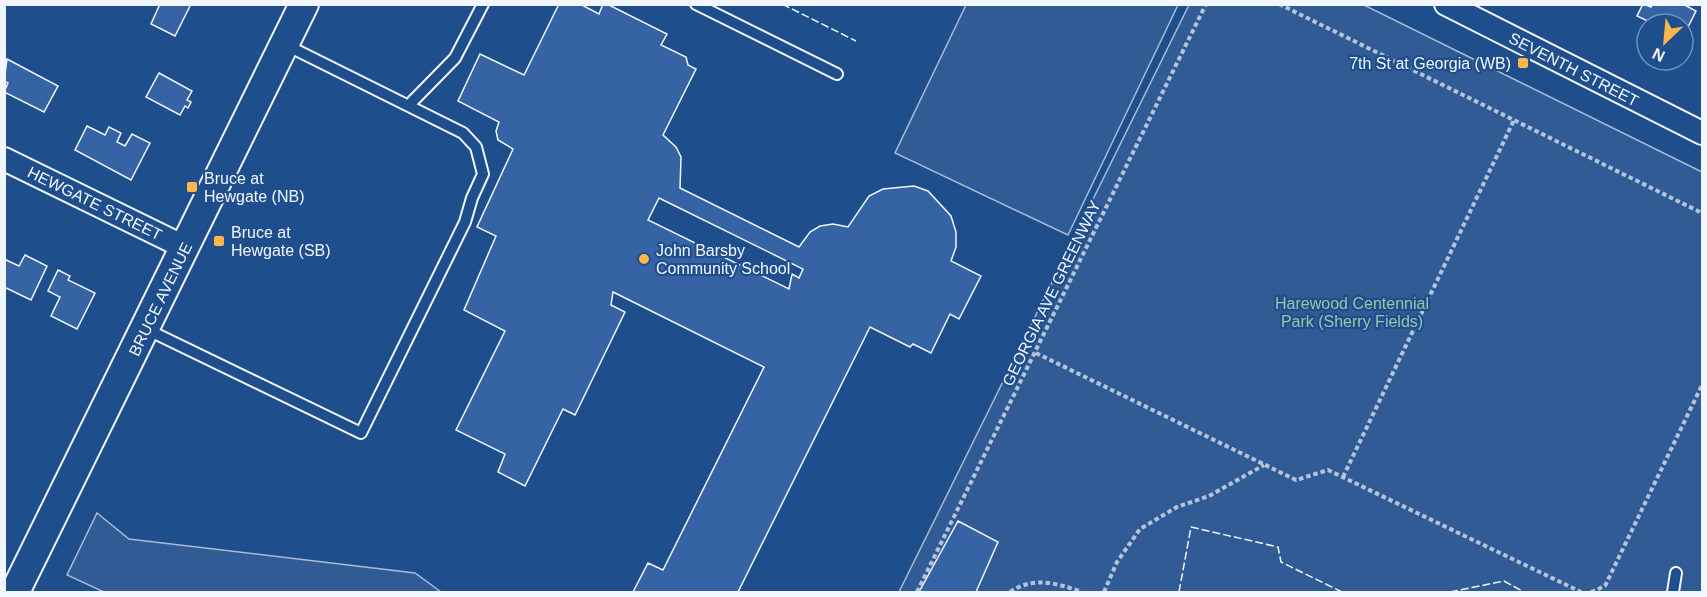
<svg xmlns="http://www.w3.org/2000/svg" width="1707" height="597" viewBox="0 0 1707 597" font-family="Arial,sans-serif">
  <style>
    .green { fill: #305b95; stroke: #a8bbd7; stroke-width: 1.5 }
    .building { fill: #3563a3; stroke: #f2f6ff; stroke-width: 1.5; fill-rule: evenodd }
    .lines { fill: none; stroke-linecap: round; stroke-linejoin: round }
    .service-casing { stroke: #f2f6ff; stroke-width: 14 }
    .minor-casing { stroke: #f2f6ff; stroke-width: 26 }
    .tertiary-casing { stroke: #f2f6ff; stroke-width: 32 }
    .path { stroke: #b3c4dc; stroke-width: 4; stroke-dasharray: 4.5 3; stroke-linecap: butt }
    .service { stroke: #1f4e8c; stroke-width: 10 }
    .minor { stroke: #1f4e8c; stroke-width: 22 }
    .tertiary { stroke: #1f4e8c; stroke-width: 28 }
    .fence { stroke: #f2f6ff; stroke-width: 1.5; stroke-dasharray: 8 3; stroke-linecap: butt }
    .poi-dot { fill: #ffb74d; stroke: #1f4e8c; stroke-width: 2 }
    .labels { text-anchor: middle; stroke-width: 4.5; stroke-linejoin: round; paint-order: stroke }
    .poi-label { font-size: 16px; fill: #f2f6ff; stroke: #1f4e8c; text-anchor: start }
    .street-label { font-size: 16px; fill: #f2f6ff; stroke: #1f4e8c }
    .park-label { font-size: 16px; fill: #97c8a6; stroke: #1f4e8c }
  </style>
  <rect width="100%" height="100%" fill="#1f4e8c"/>
  <path class="green" d="M966 5H1178L1068 235 895 153Z
    M1189 5H1364L1702 172V592H899Z
    M97 513 129 539 415 573 441 592H104L67 575Z"/>
  <path class="building" d="M160 4H191L175 36 151 24Z
    M559 4H580L599 14 603 4H607L667 34 661 45 686 57 688 65 696 69 663 135 676 147 681 157 680 188 799 247 810 232 820 226 833 224 848 227 869 196 883 189 914 186 928 191 951 216 956 232V247L951 261 981 276 959 319 950 314 931 353 913 344 910 347 870 327 738 592H633L648 563 663 570 764 367 613 292 611 305 625 312 575 415 563 409 525 486 498 472 505 454 456 430 505 331 464 310 496 236 477 227 513 149 498 140 496 131 499 122 458 101 480 54 524 75ZM659 198 803 269 799 278 792 274 789 289 648 220Z
    M1643 4 1651 7 1652 4H1683L1696 11 1683 37V24H1654L1637 16Z
    M7 59 58 86 44 112 4 92 8 83 4 81Z
    M159 73 192 91 187 100 191 102 188 108 185 106 180 115 146 97Z
    M87 126 105 135 109 127 121 133 117 142 125 146 132 134 150 143 131 180 75 150Z
    M25 255 47 266 31 300 4 287V259L19 266Z
    M58 270 70 276 68 280 95 293 77 329 51 316 60 297 48 291Z
    M958 521 998 542 976 592H919Z"/>
  <g class="lines">
    <defs>
      <path id="service" d="M696 4 837 74
        M409 105 455 58 483 4
        M146 329 361 433 465 222 472 198 483 174 476 147 463 133 284 44
        M1673 592 1676 573"/>
      <path id="minor" d="M1446 4 1702 133
        M4 159 186 248"/>
      <path id="tertiary" d="M15 592 304 4"/>
    </defs>
    <use href="#service" class="service-casing"/>
    <use href="#minor" class="minor-casing"/>
    <use href="#tertiary" class="tertiary-casing"/>
    <path class="path" d="M1279 4 1702 213
      M1036 353 1296 480 1328 470 1581 592
      M1343 477 1514 120
      M917 592 1206 4
      M1010 592C1034 576 1056 583 1082 592
      M1104 592 1117 562 1140 529 1177 507 1209 496 1264 465
      M1591 592 1605 586 1702 385"/>
    <use href="#service" class="service"/>
    <use href="#minor" class="minor"/>
    <use href="#tertiary" class="tertiary"/>
    <path class="fence" d="M782 4 856 41
      M1179 592 1191 527 1278 547 1281 562 1342 592
      M1450 592 1504 581 1524 592"/>
  </g>
  <g class="poi-dot">
    <rect x="1517" y="57" width="12" height="12" rx="3"/>
    <rect x="186" y="181" width="12" height="12" rx="3"/>
    <rect x="213" y="235" width="12" height="12" rx="3"/>
    <circle cx="644" cy="259" r="6"/>
  </g>
  <g class="labels">
    <g class="poi-label">
      <text x="1511" y="69" text-anchor="end">7th St at Georgia (WB)</text>
      <text x="204" y="184">Bruce at<tspan x="204" dy="18">Hewgate (NB)</tspan></text>
      <text x="231" y="238">Bruce at<tspan x="231" dy="18">Hewgate (SB)</tspan></text>
      <text x="656" y="256">John Barsby<tspan x="656" dy="18">Community School</tspan></text>
    </g>
    <g class="street-label">
      <text transform="translate(1574 69) rotate(27)" y="6">SEVENTH STREET</text>
      <text transform="translate(95 203) rotate(26)" y="6">HEWGATE STREET</text>
      <text transform="translate(1051 293) rotate(-64)" y="6">GEORGIA AVE GREENWAY</text>
      <text transform="translate(160 299) rotate(-64)" y="6">BRUCE AVENUE</text>
    </g>
    <g class="park-label">
      <text x="1352" y="309">Harewood Centennial<tspan x="1352" dy="18">Park (Sherry Fields)</tspan></text>
    </g>
  </g>
  <rect width="1707" height="597" fill="none" stroke="#f2f6ff" stroke-width="12"/>
  <g transform="translate(1665 42) rotate(206)"><circle r="28" fill="#1f4e8c" stroke="#7391ba" stroke-width="1.5"/>
  <path d="M0-4.5L10 22L0 15L-10 22Z" fill="#ffb74d"/>
  <text y="-9" font-size="16" font-weight="bold" text-anchor="middle" fill="#f2f6ff">N</text>
  </g>
</svg>
